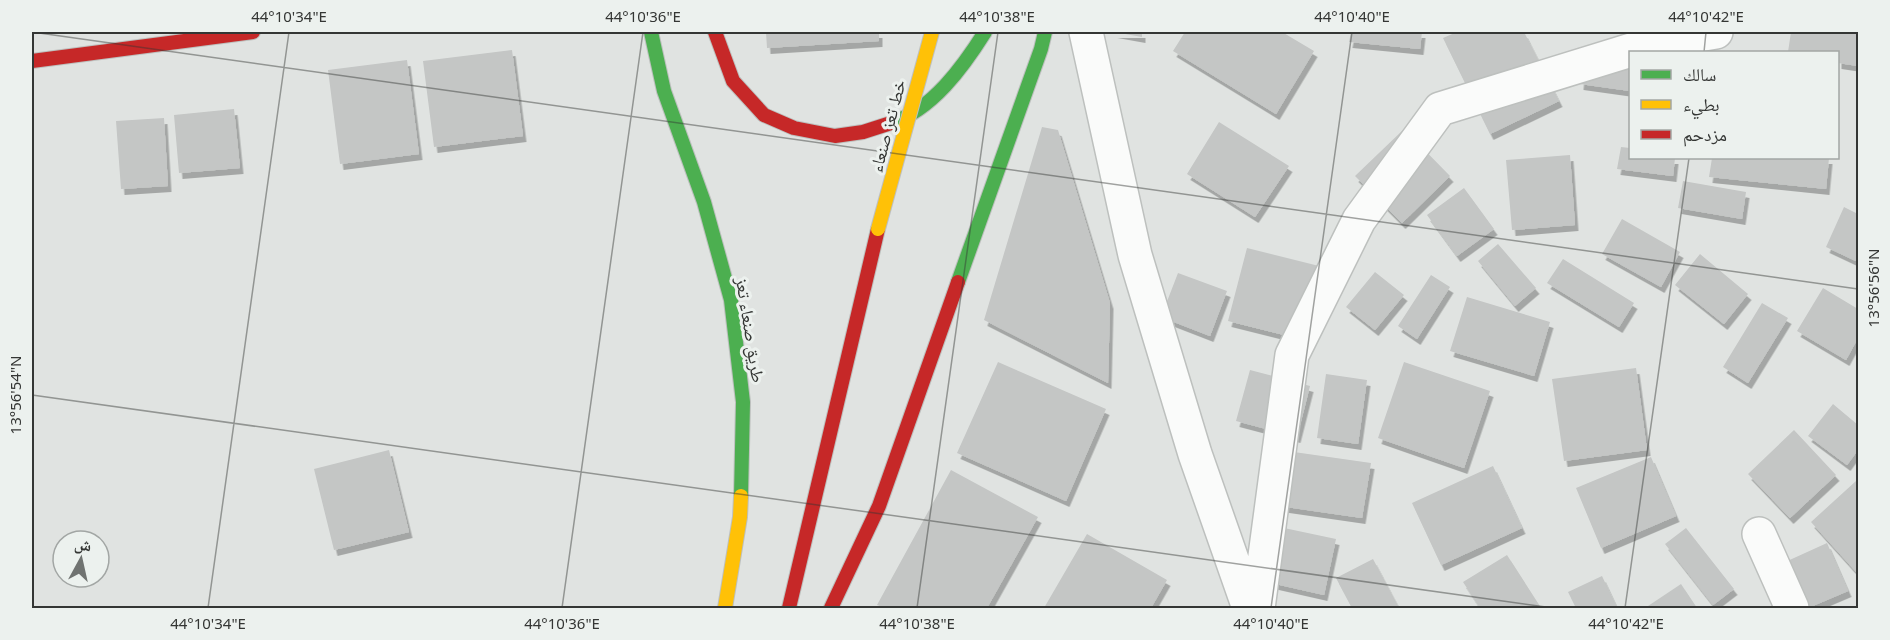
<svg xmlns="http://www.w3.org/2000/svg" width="1890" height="640" viewBox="0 0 1890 640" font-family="'Noto Sans','Noto Naskh Arabic',sans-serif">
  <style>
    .building { fill: #c4c6c5; filter: url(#shadow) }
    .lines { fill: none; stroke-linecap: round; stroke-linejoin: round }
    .street-casing { stroke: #bdc0be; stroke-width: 36 }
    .fast-casing { stroke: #bdc0be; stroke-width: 16 }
    .slow-casing { stroke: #bdc0be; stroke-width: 16 }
    .jam-casing { stroke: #bdc0be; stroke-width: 16 }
    .street { stroke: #fafbfa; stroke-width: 33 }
    .fast { stroke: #4caf50; stroke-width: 14 }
    .slow { stroke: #ffc107; stroke-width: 14 }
    .jam { stroke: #c62828; stroke-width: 14 }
    .slow-bridge-casing { stroke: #bdc0be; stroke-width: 16; stroke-linecap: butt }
    .slow-bridge { stroke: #ffc107; stroke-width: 14 }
    .ticks { fill: none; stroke: #343634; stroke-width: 1.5; stroke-opacity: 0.45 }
    .labels { text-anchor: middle; stroke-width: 6; stroke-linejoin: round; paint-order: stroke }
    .street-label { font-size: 18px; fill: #343634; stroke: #ecf1ee }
    .neatline { fill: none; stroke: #343634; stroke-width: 2 }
    .ticks-label { font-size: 15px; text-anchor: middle; fill: #343634 }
  </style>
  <defs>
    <filter id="shadow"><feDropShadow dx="3.5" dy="6" stdDeviation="0" flood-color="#0004"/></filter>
  </defs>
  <rect width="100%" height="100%" fill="#e0e3e1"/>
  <path class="building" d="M766 32H879V41L767 48Z
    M1114 32H1142V37Z
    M1185 32H1282L1314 51 1276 114 1173 51Z
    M1351 32H1422L1420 49 1349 42Z
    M1457 32H1524L1559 101 1490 134 1443 38Z
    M1791 32H1858V66L1838 63V52H1788Z
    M1584 46 1630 52V91L1580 84Z
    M512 50 523 136 434 147 423 61Z
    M407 60 419 154 340 164 328 70Z
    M234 109 240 168 179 173 174 115Z
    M164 118 168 186 121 189 116 121Z
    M1219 122 1289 166 1255 217 1187 174Z
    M1042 127 1058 130 1110 303 1108 383 984 320Z
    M1404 129 1450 176 1402 223 1355 176Z
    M1621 147 1630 148V158H1675L1673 176 1617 169Z
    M1570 155 1575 225 1512 230 1506 160Z
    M1712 158H1829L1826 189 1709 177Z
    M1683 181 1746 192 1742 219 1678 208Z
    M1464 188 1494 229 1457 256 1427 215Z
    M1844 207 1858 214V262L1826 247Z
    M1622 219 1680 252 1661 287 1602 254Z
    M1498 244 1536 288 1515 306 1478 261Z
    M1247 248 1319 266 1300 339 1228 321Z
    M1700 254 1748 294 1724 324 1675 285Z
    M1563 259 1634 303 1619 327 1547 283Z
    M1375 272 1404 295 1375 330 1346 307Z
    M1178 273 1227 291 1210 336 1161 317Z
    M1431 275 1450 287 1417 339 1398 326Z
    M1823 288 1858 309V338L1846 360 1797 331Z
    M1467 297 1550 322 1534 376 1450 351Z
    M1762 303 1788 318 1748 383 1723 367Z
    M998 362 1106 409 1066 501 957 453Z
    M1404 362 1490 391 1464 468 1378 438Z
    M1636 368 1647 450 1564 461 1552 379Z
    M1250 370 1310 386 1297 437 1236 421Z
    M1326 374 1367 380 1358 444 1317 438Z
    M1833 404 1858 425V450L1847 465 1808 436Z
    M1794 430 1836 475 1790 518 1748 474Z
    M389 450 409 532 334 550 314 469Z
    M1287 451 1371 463 1362 518 1279 506Z
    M1651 457 1676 516 1601 548 1576 488Z
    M1493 466 1522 528 1441 565 1412 503Z
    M951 470 1038 517 987 608H885L877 605Z
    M1856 481 1858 483V574L1811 522Z
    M1284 528 1336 539 1324 595 1271 583Z
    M1686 528 1734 589 1713 605 1665 544Z
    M1087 534 1167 580 1151 608H1044Z
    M1827 543 1848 591 1808 608 1783 563Z
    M1507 555 1541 608H1480L1463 582Z
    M1373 559 1399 608H1352L1336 578Z
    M1602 576 1617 608H1576L1568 592Z
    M1681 584 1697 608H1645Z"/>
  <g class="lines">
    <defs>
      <path id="street" d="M1086 32 1135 255 1195 454 1249 608
        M1759 534 1792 608
        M1258 608 1292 355 1359 220 1440 109 1657 42 1716 32"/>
      <path id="fast" d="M651 32 664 91 704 202 731 300 743 402 741 496
        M891 123C932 110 963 67 985 32
        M958 282 1041 49 1045 32"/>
      <path id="slow" d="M725 608 740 517 741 496"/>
      <path id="jam" d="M715 32 733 81 764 115 794 128 835 136 863 132 891 123
        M32 61 253 32
        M789 608 878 229
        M831 608 879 506 958 282"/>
    </defs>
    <use href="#street" class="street-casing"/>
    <use href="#fast" class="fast-casing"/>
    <use href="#slow" class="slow-casing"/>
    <use href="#jam" class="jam-casing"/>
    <use href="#street" class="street"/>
    <use href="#fast" class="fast"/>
    <use href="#slow" class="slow"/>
    <use href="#jam" class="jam"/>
    <defs>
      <path id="slow-bridge" d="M878 229 932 32"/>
    </defs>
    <use href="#slow-bridge" class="slow-bridge-casing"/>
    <use href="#slow-bridge" class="slow-bridge"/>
  </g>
  <path class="ticks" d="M32 32 1858 289M1704 52 1706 32M32 395 1553 608M208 608 289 32M562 608 643 32M917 608 998 32M1271 608 1352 32M1625 608 1689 158"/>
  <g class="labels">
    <g class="street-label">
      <text transform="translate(888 126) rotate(-75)" y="6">خط تعز صنعاء</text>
      <text transform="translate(750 330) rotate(81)" y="6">طريق صنعاء تعز</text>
    </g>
  </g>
  <rect width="1890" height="640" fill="none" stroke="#ecf1ee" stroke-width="66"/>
  <rect x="1629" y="51" width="210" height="108" fill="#ecf1ee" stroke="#a2a6a4" stroke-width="1.5"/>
  <rect x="1641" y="70" width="30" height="9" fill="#4caf50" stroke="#a2a6a4" stroke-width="1.5"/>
  <text x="1683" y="81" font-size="18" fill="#343634">سالك</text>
  <rect x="1641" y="100" width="30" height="9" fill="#ffc107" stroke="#a2a6a4" stroke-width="1.5"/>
  <text x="1683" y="111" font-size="18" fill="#343634">بطيء</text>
  <rect x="1641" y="130" width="30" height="9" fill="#c62828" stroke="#a2a6a4" stroke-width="1.5"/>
  <text x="1683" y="141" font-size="18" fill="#343634">مزدحم</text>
  <g transform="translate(81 559) rotate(8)"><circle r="28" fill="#ecf1ee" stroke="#a2a6a4" stroke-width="1.5"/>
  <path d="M0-4.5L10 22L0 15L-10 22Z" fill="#707371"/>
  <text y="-9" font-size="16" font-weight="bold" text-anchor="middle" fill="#343634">ش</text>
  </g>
  <rect x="33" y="33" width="1824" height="574" class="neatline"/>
  <g class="ticks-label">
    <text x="289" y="22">44°10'34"E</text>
    <text x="643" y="22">44°10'36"E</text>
    <text x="997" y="22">44°10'38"E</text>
    <text x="1352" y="22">44°10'40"E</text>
    <text x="1706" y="22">44°10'42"E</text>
    <text transform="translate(1874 288) rotate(-90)" y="5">13°56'56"N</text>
    <text transform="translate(16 395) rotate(-90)" y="5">13°56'54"N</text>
    <text x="208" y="629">44°10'34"E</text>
    <text x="562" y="629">44°10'36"E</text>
    <text x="917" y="629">44°10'38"E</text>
    <text x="1271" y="629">44°10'40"E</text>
    <text x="1626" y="629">44°10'42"E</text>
  </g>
</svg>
